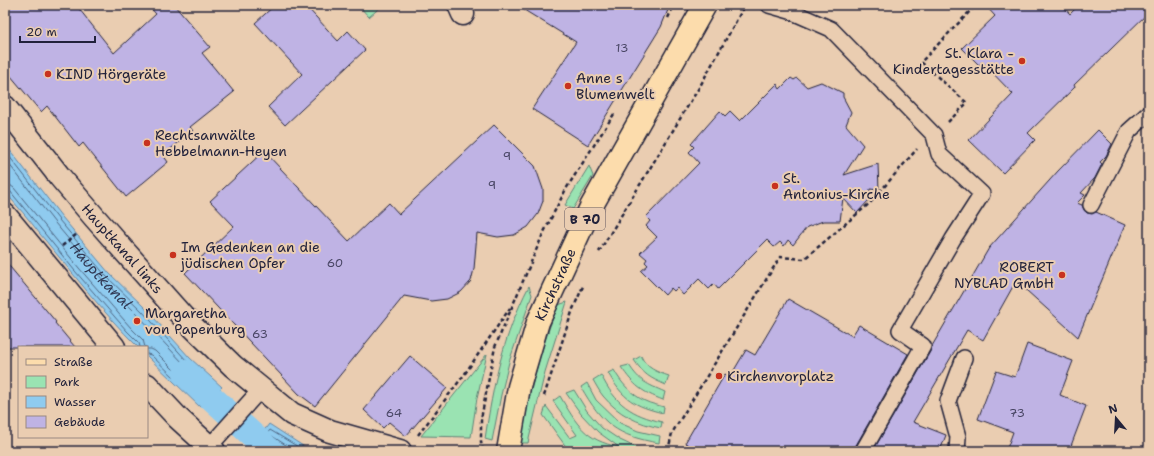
<svg xmlns="http://www.w3.org/2000/svg" width="1154" height="456" viewBox="0 0 1154 456" font-family="'Shantell Sans',sans-serif">
  <style>
    .green { fill: #9ae3b2; stroke: #5e8276 }
    .water { fill: #8fcbef; stroke: #6387a7 }
    .lines { fill: none; stroke-linecap: round; stroke-linejoin: round }
    .shore { stroke: #4e6683; stroke-width: 1 }
    .canal { stroke: #8fcbef; stroke-width: 26 }
    .building { fill: #bfb3e4; stroke: #22223b }
    .lane-casing { stroke: #22223b; stroke-width: 18 }
    .street-casing { stroke: #22223b; stroke-width: 25 }
    .primary-casing { stroke: #22223b; stroke-width: 25 }
    .path { stroke: #22223b; stroke-width: 2.5; stroke-dasharray: 4 3; stroke-linecap: butt }
    .lane { stroke: #eacdb1; stroke-width: 15 }
    .street { stroke: #eacdb1; stroke-width: 22 }
    .primary { stroke: #fcdcac; stroke-width: 22 }
    .poi-dot { fill: #c8321e; stroke: #eacdb1; stroke-width: 1.5 }
    .labels { text-anchor: middle; stroke-width: 4; stroke-linejoin: round; paint-order: stroke }
    .number-label { font-size: 12px; fill: #494665 }
    .shield { fill: #eacdb1; stroke: #5e555e; stroke-width: 1 }
    .shield-label { font-size: 13px; font-weight: bold; fill: #22223b }
    .poi-label { font-size: 14px; fill: #22223b; stroke: #eacdb1; text-anchor: start }
    .street-label { font-size: 14px; fill: #22223b; stroke: #eacdb1 }
    .water-label { font-size: 15px; font-style: italic; fill: #323b56; stroke: #eacdb1 }
  </style>
  <rect width="100%" height="100%" fill="#eacdb1"/>
  <filter id="ink" filterUnits="userSpaceOnUse"><feTurbulence type="fractalNoise" baseFrequency=".025" numOctaves="2"/><feDisplacementMap in="SourceGraphic" scale="8" xChannelSelector="R" yChannelSelector="G"/><feConvolveMatrix kernelMatrix="1 2 1 2 8 2 1 2 1" color-interpolation-filters="sRGB"/></filter>
  <g filter="url(#ink)">
    <path class="green" d="M358 5H383L369 17Z
      M589 166 593 176 573 209 565 205Z
      M529 286 532 295 509 362 501 395 492 441 485 439C493 385 503 336 529 286Z
      M567 302 545 372 528 443H521C528 395 540 350 558 305Z
      M487 354 477 398 471 437 421 436Z
      M641 356C646 368 657 372 669 376L666 385C650 378 644 375 634 360Z
      M629 365C640 382 647 384 665 392L663 400C642 392 634 386 621 367Z
      M614 370C621 383 632 395 645 401 651 404 658 405 664 407L663 413C634 406 623 399 608 373Z
      M601 375C615 404 632 415 662 422L661 428C638 424 618 414 603 396 599 391 596 385 593 380Z
      M587 383 596 400 620 423 638 431 660 436 659 443C617 436 602 424 581 387Z
      M574 390 587 411 602 428 620 440 637 448 656 451H587L567 448 543 415 546 406 570 438 577 435 553 401 560 396C577 425 585 440 619 447L598 432 581 414 566 393Z"/>
    <path class="water" d="M5 144 62 217 109 273 145 308 190 358 222 387 201 408 147 356V347H138C102 312 72 272 40 234 29 219 17 206 5 192Z
      M269 424 303 446 314 451 249 450Z"/>
    <g class="lines">
      <g class="shore">
        <path d="M5 151 59 220 106 276 142 311 187 361 215 386V389L202 401 200 402 151 355 147 354"/>
        <path id="s1" d="M5 159 55 223 102 279 138 315 184 364 207 386 208 389 202 395H199L155 351 151 349H147"/>
        <path d="M5 184 10 185 14 188 79 268 131 328 143 340 145 347"/>
        <path d="M5 189 10 191 75 271 127 331 139 343 140 347"/>
        <path d="M253 451 270 430 305 451"/>
        <path d="M260 451 272 436 295 451"/>
      </g>
      <path class="canal" d="M186 373 202 389 270 451"/>
    </g>
    <path class="building" d="M5 5H76L114 53 156 14 148 5H174L210 47 202 53 234 92 190 127 193 131 163 155 168 162 126 197 83 143 79 147 47 106 41 112 5 69Z
      M275 5H305L338 41 348 31 365 50 285 125 268 107 302 74 255 23Z
      M516 5H670L661 27 588 145 532 109 576 42Z
      M985 5H1062L1070 14 1079 5H1149V12L1074 85 1075 87 1028 133 1035 140 1003 173 969 140 1013 94 982 62 979 65 962 48 995 16Z
      M791 78 794 80 797 78 807 87 821 82 843 93V97L851 112 846 125 863 145 844 175 878 164 879 190 870 189 869 200 857 213 843 198 840 221H823L807 227 793 245 788 240 784 246 780 242 774 247 767 240 718 289 714 284 709 289 699 279 683 295 677 288 674 291 671 288 665 295 641 271 648 265 645 262 647 259 640 253 657 237 646 226 650 221 646 217 699 163 689 152 694 147 691 144 720 111 725 116 730 111 740 121 777 84 780 89Z
      M494 125 535 166 543 189V201L538 214 528 227 514 235 498 237 477 233 474 269 471 281 461 292 447 299 431 301 404 296 315 406 299 394 185 273 234 226 210 201 264 151 349 241 389 203 399 214Z
      M1098 130 1112 144 1106 156 1100 162 1102 164 1095 178 1081 193 1085 195 1077 203 1082 205 1084 210 1087 213 1092 214 1096 212 1125 225 1078 337 1016 281 983 340 967 330 913 422 946 435 940 451H873L931 350 932 346 989 248 1058 171Z
      M5 261 56 322 55 323 75 347H5Z
      M788 299 852 336 859 325 908 354 855 447 854 451H699L685 443 725 374 730 377 746 350 755 355Z
      M1027 344 1073 361 1060 395 1086 406 1069 451H1006L1013 432 978 419 996 371 1015 377Z
      M410 356 447 388 406 436 389 422 383 428 364 410Z"/>
    <g class="lines">
      <defs>
        <path id="lane" d="M769 5 790 11 831 29 934 135 939 154 982 194 953 239 900 330 923 346 863 451
          M1091 205 1129 131 1149 113
          M209 447 261 389
          M957 451 958 437 948 401 964 358"/>
        <g id="street">
          <path d="M459 5 463 14"/>
          <path id="s2" d="M5 107 60 177 95 218 183 317 233 366 292 414 330 431 400 451"/>
          <path d="M5 215 114 347"/>
          <path d="M147 385 178 418 214 451"/>
        </g>
        <g id="primary">
          <path id="s3" d="M508 451 519 387 538 322 591 207 705 5"/>
        </g>
      </defs>
      <use href="#lane" class="lane-casing"/>
      <use href="#street" class="street-casing"/>
      <use href="#primary" class="primary-casing"/>
      <path class="path" d="M668 18 674 5
        M948 122 967 103 921 62 976 5
        M62 246 77 234
        M599 252 700 86 745 5
        M544 396 573 309 584 284
        M418 435 464 375 510 308
        M483 451 481 442V419L495 347 543 234 566 189 614 114
        M668 451 672 433 780 257 804 259 870 203 917 149"/>
      <use href="#lane" class="lane"/>
      <use href="#street" class="street"/>
      <use href="#primary" class="primary"/>
    </g>
  </g>
  <g class="poi-dot">
    <circle cx="1022" cy="61" r="4"/>
    <circle cx="48" cy="74" r="4"/>
    <circle cx="568" cy="86" r="4"/>
    <circle cx="147" cy="143" r="4"/>
    <circle cx="775" cy="186" r="4"/>
    <circle cx="173" cy="255" r="4"/>
    <circle cx="1062" cy="275" r="4"/>
    <circle cx="137" cy="321" r="4"/>
    <circle cx="719" cy="376" r="4"/>
  </g>
  <g class="labels">
    <g class="number-label">
      <text x="622" y="52">13</text>
      <text x="507" y="160">9</text>
      <text x="492" y="189">9</text>
      <text x="335" y="267">60</text>
      <text x="260" y="338">63</text>
      <text x="394" y="417">64</text>
      <text x="1017" y="417">73</text>
    </g>
    <rect class="shield" x="565" y="208" width="40" height="22" rx="3"/>
    <g class="shield-label">
      <text x="585" y="224">B 70</text>
    </g>
    <g class="poi-label">
      <text x="1014" y="58" text-anchor="end">St. Klara -<tspan x="1014" dy="16">Kindertagesstätte</tspan></text>
      <text x="56" y="79">KIND Hörgeräte</text>
      <text x="576" y="83">Anne s<tspan x="576" dy="16">Blumenwelt</tspan></text>
      <text x="155" y="140">Rechtsanwälte<tspan x="155" dy="16">Hebbelmann-Heyen</tspan></text>
      <text x="783" y="183">St.<tspan x="783" dy="16">Antonius-Kirche</tspan></text>
      <text x="181" y="252">Im Gedenken an die<tspan x="181" dy="16">jüdischen Opfer</tspan></text>
      <text x="1054" y="272" text-anchor="end">ROBERT<tspan x="1054" dy="16">NYBLAD GmbH</tspan></text>
      <text x="145" y="318">Margaretha<tspan x="145" dy="16">von Papenburg</tspan></text>
      <text x="727" y="381">Kirchenvorplatz</text>
    </g>
    <g class="street-label">
      <text dy="5" stroke="none"><textPath href="#s2" startOffset="184">Hauptkanal links</textPath></text>
      <text dy="5" stroke="none"><textPath href="#s3" startOffset="174">Kirchstraße</textPath></text>
    </g>
    <g class="water-label">
      <text dy="5" stroke="none"><textPath href="#s1" startOffset="151">Hauptkanal</textPath></text>
    </g>
  </g>
  <rect width="1154" height="456" fill="none" stroke="#eacdb1" stroke-width="20"/>
  <rect x="10" y="10" width="1134" height="436" fill="none" stroke="#22223b" stroke-width="1.5" filter="url(#ink)"/>
  <rect x="18" y="346" width="130" height="92" fill="#eacdb1" stroke="#9a8982"/>
  <rect x="26" y="359" width="20" height="6" fill="#fcdcac" stroke="#9a8982"/>
  <text x="54" y="366" font-size="12" fill="#22223b">Straße</text>
  <rect x="26" y="376" width="20" height="12" fill="#9ae3b2" stroke="#9a8982"/>
  <text x="54" y="386" font-size="12" fill="#22223b">Park</text>
  <rect x="26" y="396" width="20" height="12" fill="#8fcbef" stroke="#9a8982"/>
  <text x="54" y="406" font-size="12" fill="#22223b">Wasser</text>
  <rect x="26" y="416" width="20" height="12" fill="#bfb3e4" stroke="#9a8982"/>
  <text x="54" y="426" font-size="12" fill="#22223b">Gebäude</text>
  <g transform="translate(1116 418) rotate(342)" stroke="#eacdb1" stroke-width="3" paint-order="stroke">
  <path d="M0-3L7 15L0 10L-7 15Z" fill="#22223b"/>
  <text y="-6" font-size="11" font-weight="bold" text-anchor="middle" fill="#22223b">N</text>
  </g>
  <path d="M20 36v6h75v-6" fill="none" stroke="#22223b" stroke-width="2"/>
  <text x="26" y="36" font-size="12" fill="#22223b" stroke="#eacdb1" stroke-width="3" paint-order="stroke">20 m</text>
</svg>
